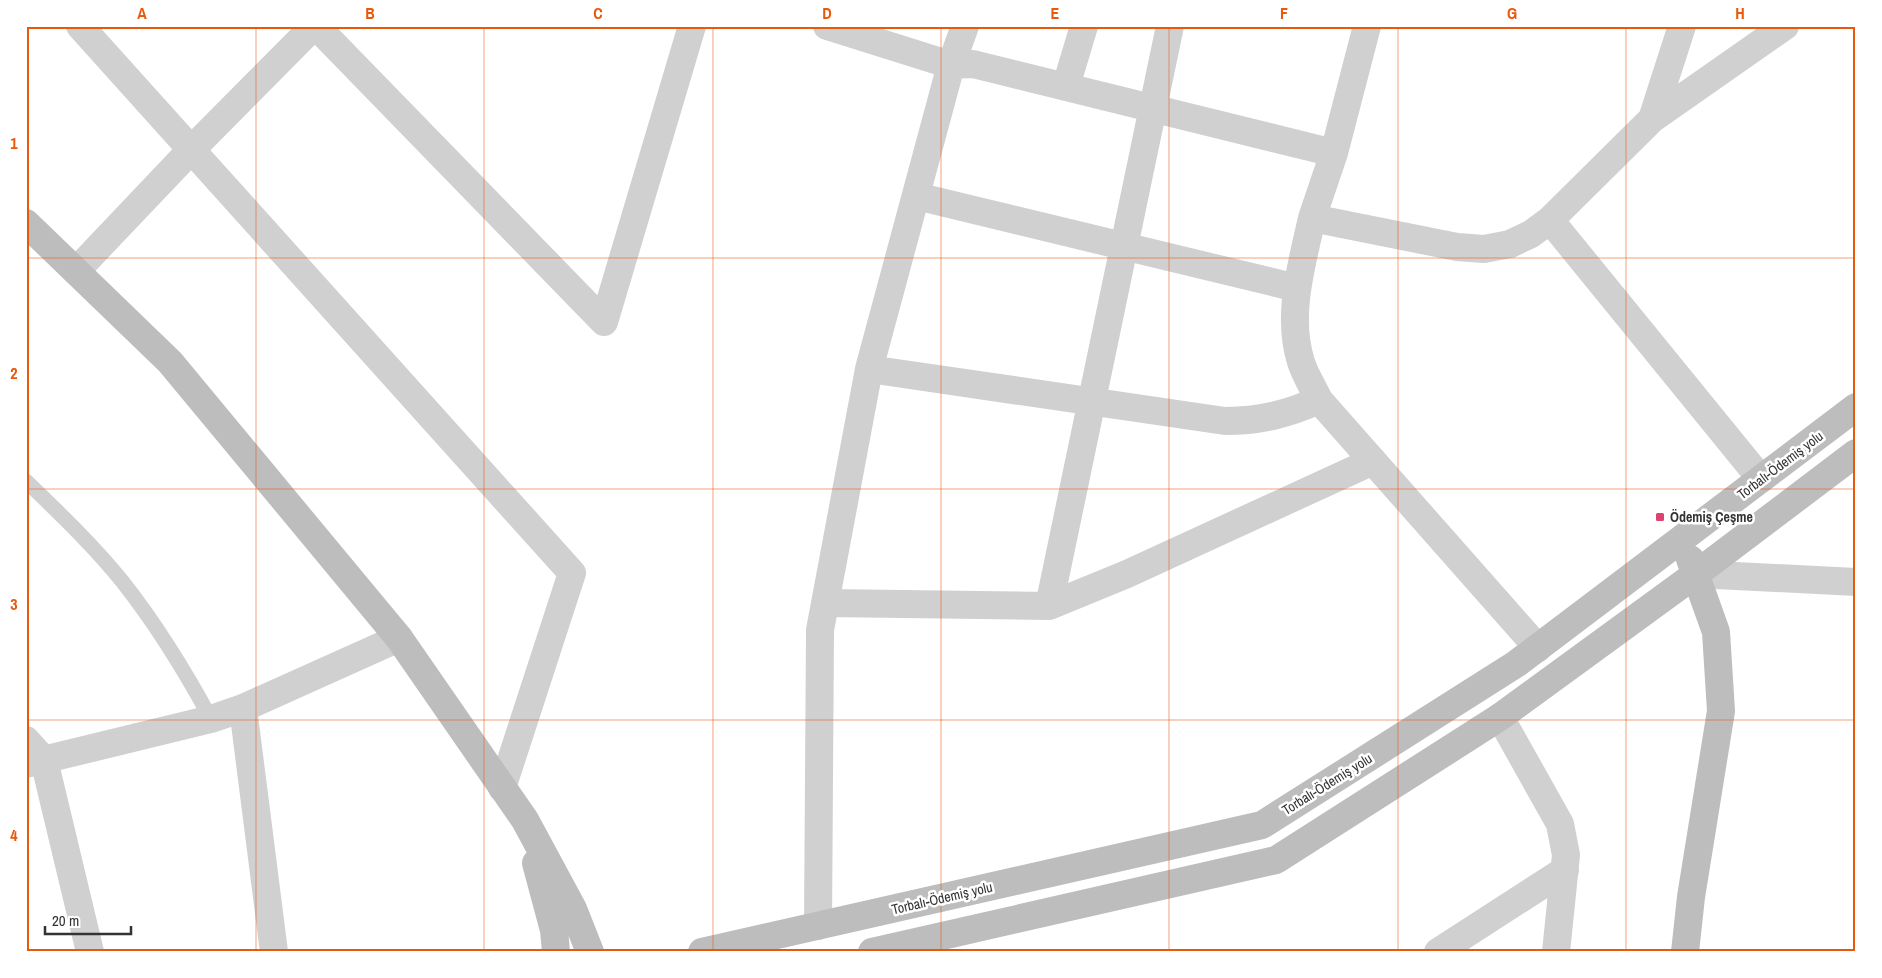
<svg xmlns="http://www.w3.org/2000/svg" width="1882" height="978" viewBox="0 0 1882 978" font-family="'Archivo Narrow',sans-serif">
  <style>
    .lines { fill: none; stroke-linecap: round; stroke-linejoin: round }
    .lane { stroke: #d0d0d0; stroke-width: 15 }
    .street { stroke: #d0d0d0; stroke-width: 28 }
    .secondary { stroke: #bdbdbd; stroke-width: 28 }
    .grid { fill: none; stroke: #e8590c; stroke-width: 1; stroke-opacity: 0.55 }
    .poi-dot { fill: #de4172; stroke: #fff; stroke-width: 2 }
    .labels { text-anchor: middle; stroke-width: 5; stroke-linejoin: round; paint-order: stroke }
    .street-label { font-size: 14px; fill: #333; stroke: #fff }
    .poi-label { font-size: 14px; font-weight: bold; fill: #333; stroke: #fff; text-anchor: start }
    .neatline { fill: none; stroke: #e8590c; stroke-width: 2 }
    .grid-label { font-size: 16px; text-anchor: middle; font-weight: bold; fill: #e8590c }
  </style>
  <rect width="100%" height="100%" fill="#fff"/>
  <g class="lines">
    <path class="lane" d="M26 481C59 513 93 545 122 581 156 624 185 671 211 719"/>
    <path class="street" d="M80 26 572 573 502 788
      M316 26 604 322 692 26
      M827 26 951 65 973 64 1334 153
      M1066 86 1084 26
      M1652 119 1682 26
      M916 196 1297 288
      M1312 218 1334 153 1367 26
      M1550 220 1761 479
      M76 271 191 150 314 26
      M869 369 1225 421C1260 421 1288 414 1319 400
      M1696 574 1856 582
      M827 603 1049 606 1170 26
      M1049 606 1127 574 1373 461
      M1538 648 1319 400C1313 387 1305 375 1301 362 1286 315 1302 264 1312 218L1457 247 1484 249 1510 244 1531 234 1550 220 1652 119 1785 26
      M243 708 274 952
      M1500 717 1560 824 1566 855 1556 952
      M26 740 44 760 90 952
      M26 764 211 719 243 708 399 638
      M818 926 820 630 869 369 951 65 965 26
      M1438 952 1565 870"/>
    <path class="secondary" d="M26 223 170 362 399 638 525 820 573 909 590 952
      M536 863 554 930 556 952
      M702 952 1262 825 1516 664 1856 407
      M872 952 1276 860 1500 717 1696 574 1856 453
      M1685 952 1691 897 1721 711 1716 632 1690 559"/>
  </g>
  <path class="grid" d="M256 26V952M484 26V952M713 26V952M941 26V952M1169 26V952M1398 26V952M1626 26V952M26 258H1856M26 489H1856M26 720H1856"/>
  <rect class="poi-dot" x="1655" y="512" width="10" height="10" rx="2.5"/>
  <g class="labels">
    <g class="street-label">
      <text transform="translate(1780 465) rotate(-37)" y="5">Torbalı-Ödemiş yolu</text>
      <text transform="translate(1327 784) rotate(-32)" y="5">Torbalı-Ödemiş yolu</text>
      <text transform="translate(942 898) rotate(-13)" y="5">Torbalı-Ödemiş yolu</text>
    </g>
    <g class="poi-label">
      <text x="1670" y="522">Ödemiş Çeşme</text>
    </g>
  </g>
  <rect width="1882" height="978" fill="none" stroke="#ffffff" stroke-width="55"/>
  <path d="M45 926v8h86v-8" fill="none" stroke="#333333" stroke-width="2.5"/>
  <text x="52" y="926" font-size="15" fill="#333333" stroke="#ffffff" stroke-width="4" paint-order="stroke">20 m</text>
  <rect x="28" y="28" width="1826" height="922" class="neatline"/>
  <g class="grid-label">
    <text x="142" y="19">A</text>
    <text x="370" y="19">B</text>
    <text x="598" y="19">C</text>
    <text x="827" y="19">D</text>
    <text x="1055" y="19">E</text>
    <text x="1284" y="19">F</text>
    <text x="1512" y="19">G</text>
    <text x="1740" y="19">H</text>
    <text x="14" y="149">1</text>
    <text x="14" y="379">2</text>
    <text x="14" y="610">3</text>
    <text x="14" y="841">4</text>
  </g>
</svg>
